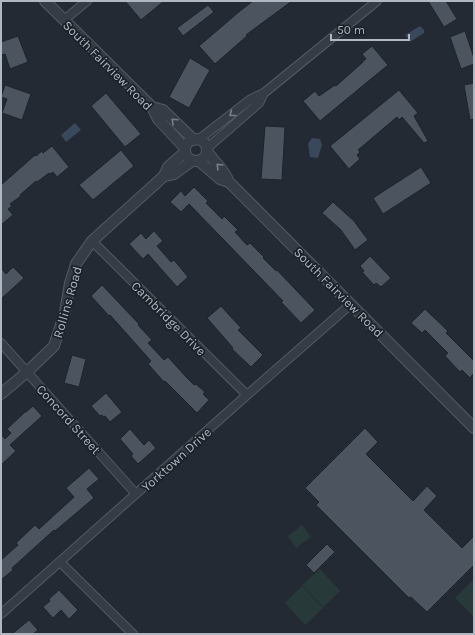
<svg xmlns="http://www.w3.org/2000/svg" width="475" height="635" viewBox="0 0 475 635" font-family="Karla,sans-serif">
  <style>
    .green { fill: #283939 }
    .water { fill: #3a485b }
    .building { fill: #4b545f; stroke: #1d232b }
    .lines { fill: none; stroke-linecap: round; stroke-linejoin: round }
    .minor-casing { stroke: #535a62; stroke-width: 10 }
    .tertiary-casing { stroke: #535a62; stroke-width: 12 }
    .minor { stroke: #363c45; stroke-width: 8 }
    .tertiary { stroke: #363c45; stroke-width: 10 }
    .oneway { stroke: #798089 }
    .labels { text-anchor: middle; stroke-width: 3.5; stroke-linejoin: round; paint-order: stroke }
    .street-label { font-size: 13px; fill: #b0b7c1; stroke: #1b2129 }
  </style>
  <rect width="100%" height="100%" fill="#232a34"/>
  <path class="green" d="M302 525 311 537 296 548 288 536Z
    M320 569 340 591 323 607 302 585Z
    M474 579V617L455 598Z
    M302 586 323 608 305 625 285 603Z"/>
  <path class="water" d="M420 26 424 30V33L410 42 405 35Z
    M75 123 81 130 66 142 61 135Z
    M312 138 320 139 322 145 318 158 310 157 308 144Z"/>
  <path class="building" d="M125 1H164L141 20Z
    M253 1H292L246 35 247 36 215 64 199 46 240 11Z
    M428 1H446L457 19 444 27Z
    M208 5 214 12 183 36 177 28Z
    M465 31 474 58V64L461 69 450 37Z
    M18 36 28 62 10 69 5 54 1 55V42Z
    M372 46 388 65 320 121 303 101 315 91 319 96 335 85 336 86 363 62H362L366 59 362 54Z
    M190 58 210 70 189 108 169 97Z
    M474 83V119L470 120 464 85Z
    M5 85 31 94 22 120 2 113 7 99 1 97Z
    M399 90 418 113 414 116 428 141 424 143 402 117 399 120 397 117 358 150 360 152 357 155 360 159 349 169 330 146Z
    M106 93 141 134 125 147 91 106Z
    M265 126 285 127 282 180 261 179Z
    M52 146 69 167 57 177 53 172 50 174 49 173 37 182 36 181 20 195 21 196 10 204 12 206 8 209 13 215 1 225V185L35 155 36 156 42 151 43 153Z
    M121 150 134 166 93 200 79 185Z
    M421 167 431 183 383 214 373 198Z
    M194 187 208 201 206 203 222 219 224 216 238 230 235 232 247 245 250 243 264 257 263 258 276 271 277 270 315 310 301 323 281 302 283 301 189 204 181 212 170 202 181 191 185 196Z
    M333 202 354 221 368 240 355 250 341 230 322 213Z
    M154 231 163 241 157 246 171 262 174 260 188 277 177 287 148 254 143 259 129 244 141 233 146 239Z
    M370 256 391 278 381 287 376 283 374 285 362 272 364 271 360 266Z
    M13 267 24 278 1 299V268L6 274Z
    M102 285 139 324 138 325 152 340 148 343 164 360 168 357 187 378 194 385 196 384 205 392 203 394 209 400 197 413 165 381 164 382 148 364 151 361 110 315 109 316 91 296Z
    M221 306 241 328 238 330 263 355 251 367 232 349 233 348 207 318Z
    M425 309 448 331 446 333 474 361V373L470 378 462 370 460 372 445 356 448 353 425 330 422 333 411 323Z
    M72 355 86 359 79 387 64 383Z
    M106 393 122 412 110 422 105 416 103 417 102 415 100 416 91 406Z
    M33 406 42 416 10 445 16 451 1 465V434L5 439 11 433 7 429 25 412H26Z
    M365 428 378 442 366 454 413 501 427 486 437 496 424 510 462 548 474 536V565L427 612 411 597 409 598 316 505 319 502 305 488Z
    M130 429 144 445 149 440 156 448 138 464 131 456 133 454 120 439Z
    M89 468 99 479 87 489 94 498 55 531 54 530 12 568 13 570 1 580V560L18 545 16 543 35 525 39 529 74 497 66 488Z
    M327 544 335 552 314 573 306 565Z
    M59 590 78 610 69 619 61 610 53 618 43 607 50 601 49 599Z
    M29 620 38 630 33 634H12Z"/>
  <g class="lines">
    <defs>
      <path id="minor" d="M64 20 87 1
        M198 140 251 99 264 93 377 1
        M206 149 259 103 264 93
        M92 241 247 395
        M1 343 136 494
        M60 562 133 634
        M1 614 247 395 351 304"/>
      <path id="tertiary" d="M45 1 152 107 158 119 185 148
        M152 107 163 110 194 140
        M185 150a11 11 0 1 1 22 0a11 11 0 1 1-22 0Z
        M207 151C214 162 224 169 229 182
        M199 161 220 179 229 182 474 428
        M164 176 174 174 192 161
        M1 394 27 372 54 346 65 312 70 283 76 264 92 241 164 176 168 167 185 152"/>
    </defs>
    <use href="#minor" class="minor-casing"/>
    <use href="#tertiary" class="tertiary-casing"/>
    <use href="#minor" class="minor"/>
    <use href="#tertiary" class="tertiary"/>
  </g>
  <defs><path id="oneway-chevron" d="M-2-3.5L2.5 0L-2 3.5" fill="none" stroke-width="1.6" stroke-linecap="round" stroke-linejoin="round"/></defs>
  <g class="oneway">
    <use href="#oneway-chevron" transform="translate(232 114) rotate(142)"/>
    <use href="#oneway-chevron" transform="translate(174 121) rotate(-137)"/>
    <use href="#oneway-chevron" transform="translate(219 166) rotate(-134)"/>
  </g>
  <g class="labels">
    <g class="street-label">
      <text transform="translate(108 65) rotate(45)" y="5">South Fairview Road</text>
      <text transform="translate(339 292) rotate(45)" y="5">South Fairview Road</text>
      <text transform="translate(67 302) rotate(-74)" y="5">Rollins Road</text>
      <text transform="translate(169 318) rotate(45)" y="5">Cambridge Drive</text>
      <text transform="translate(69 419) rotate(48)" y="5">Concord Street</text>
      <text transform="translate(176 459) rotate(-42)" y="5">Yorktown Drive</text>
    </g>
  </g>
  <rect width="475" height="635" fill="none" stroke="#b0b7c1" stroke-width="4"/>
  <path d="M331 34v6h78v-6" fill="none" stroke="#b0b7c1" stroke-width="2"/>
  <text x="337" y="34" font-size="12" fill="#b0b7c1" stroke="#1b2129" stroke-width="3" paint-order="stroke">50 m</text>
</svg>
